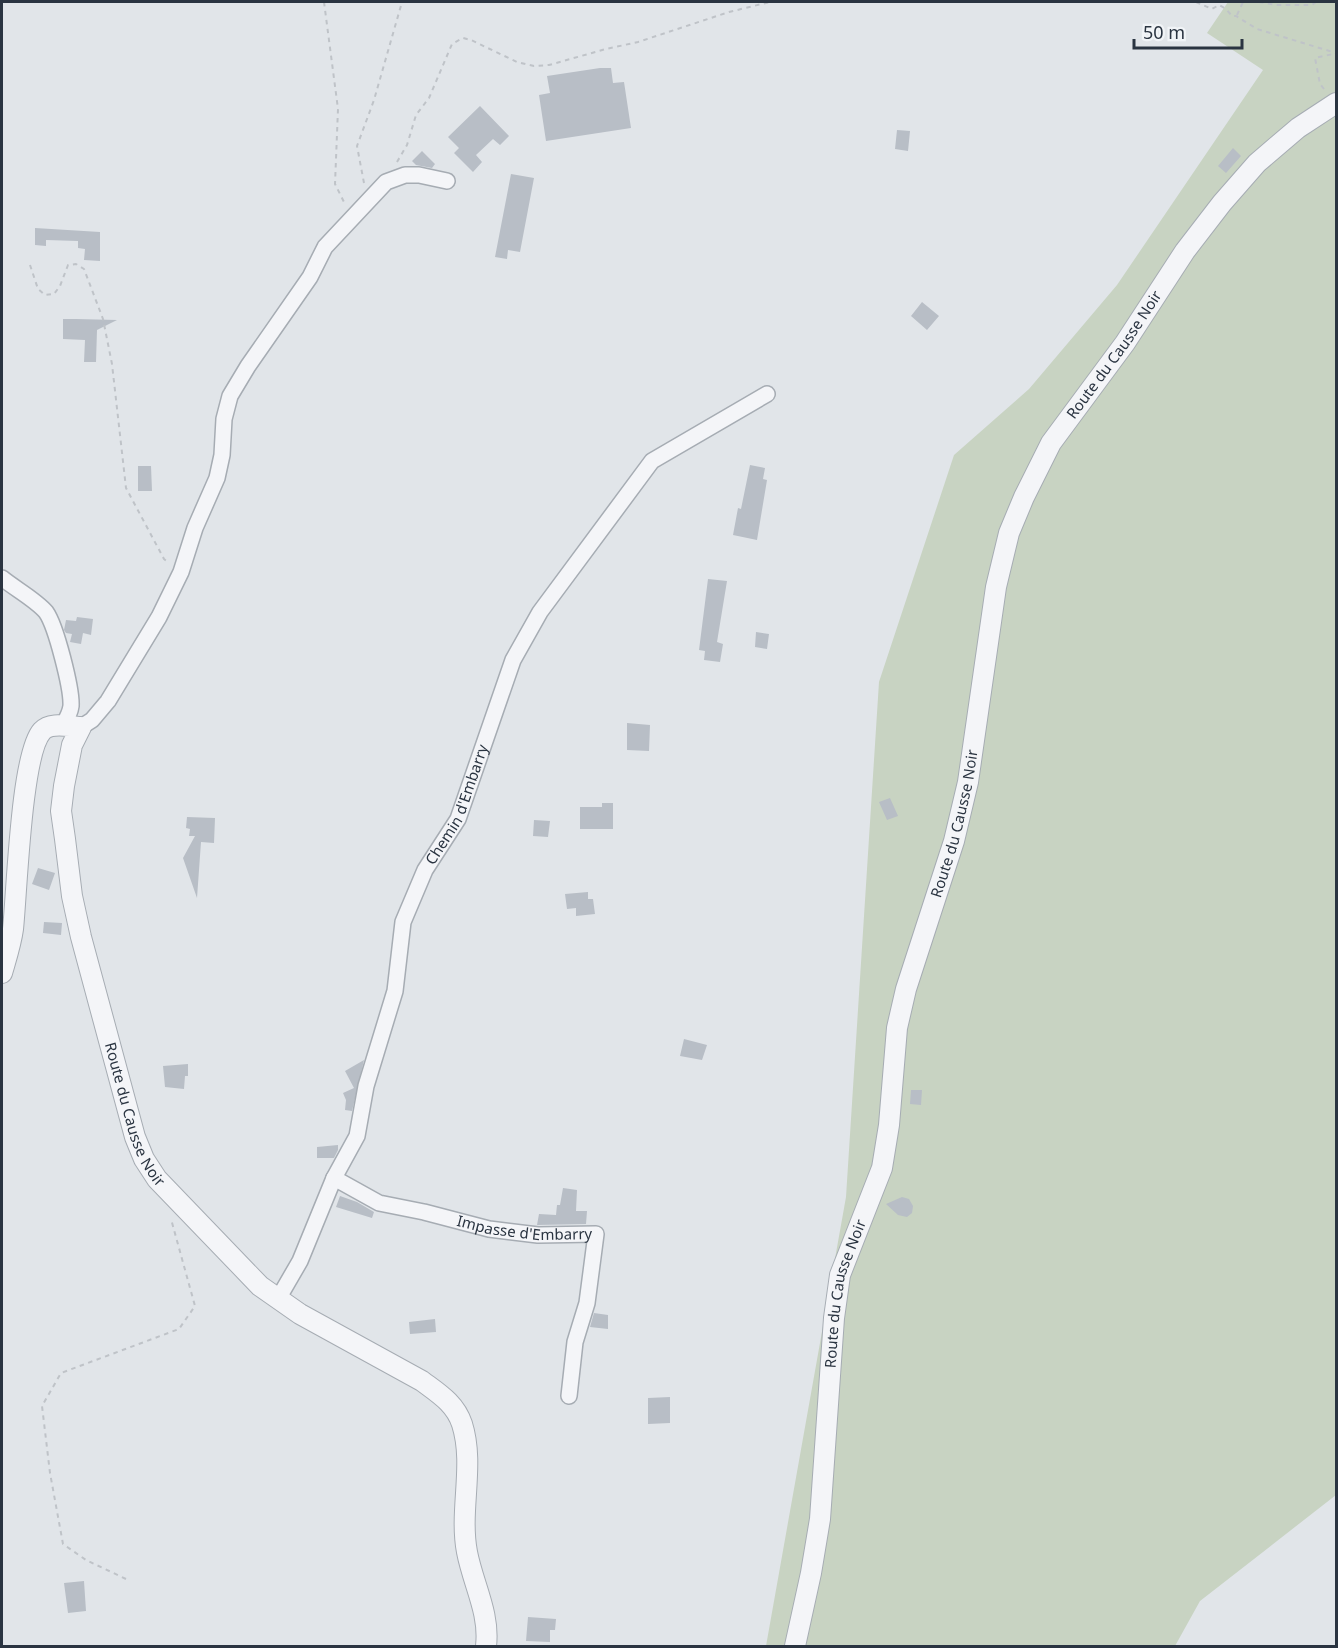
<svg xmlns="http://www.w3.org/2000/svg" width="1338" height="1648" viewBox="0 0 1338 1648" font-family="'Noto Sans',sans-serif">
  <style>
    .green { fill: #c8d3c2 }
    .building { fill: #b8bec6 }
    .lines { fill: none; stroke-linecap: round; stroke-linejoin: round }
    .minor-casing { stroke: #a6acb3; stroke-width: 18 }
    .tertiary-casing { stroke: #a6acb3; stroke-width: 22 }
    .path { stroke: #bfc3c8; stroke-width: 2; stroke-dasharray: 4.5 4.5; stroke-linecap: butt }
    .minor { stroke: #f4f5f8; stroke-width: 15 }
    .tertiary { stroke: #f4f5f8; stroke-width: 20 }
    .labels { text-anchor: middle; stroke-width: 5; stroke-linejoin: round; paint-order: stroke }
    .street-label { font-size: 15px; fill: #2a3441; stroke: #f1f4f7 }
  </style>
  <rect width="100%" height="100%" fill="#e1e5e9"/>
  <path class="green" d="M1228 2H1336V1495L1200 1601 1175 1646H766L846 1197 879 682 954 455 1029 389 1117 285 1263 70 1207 33Z"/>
  <path class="building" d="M600 68H611L613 83 624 82 631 128 546 141 539 95 550 93 547 76Z
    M480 106 509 136 500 145 493 139 476 155 482 162 473 172 454 153 459 148 448 137Z
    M897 130 910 131 908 151 895 149Z
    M1233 148 1241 156 1226 173 1218 166Z
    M422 151 435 164 432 168 416 165 412 161Z
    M511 174 534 178 520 252 508 250 507 259 495 257Z
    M35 228 100 232V261L84 260 85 249 78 248V241L46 240V246L35 245Z
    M922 302 939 316 927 330 911 316Z
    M63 319H76L117 320 97 330 96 362H84L85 340 63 339Z
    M750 465 765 468 763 479 767 480 757 540 733 535 738 508 741 509Z
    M138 466H151L152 491H138Z
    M708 579 727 581 717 642 723 644 720 662 704 660 705 651 699 650Z
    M77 617 93 619 91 635 83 633 81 644 70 642 72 634 66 633 64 630 66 620 76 621Z
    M756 632 769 634 767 649 755 647Z
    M627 723 650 725 649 751 627 750Z
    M890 798 898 816 887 820 879 802Z
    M602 803H613V829H580V807H602Z
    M187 817 215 818 214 843 201 842 197 898 183 858 195 836H189L190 829 186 828Z
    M534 820 550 821 548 837 533 836Z
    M38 868 55 873 49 890 32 884Z
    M588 892V899H593L595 914 576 916V908L567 909 565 894Z
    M44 922 62 923 61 935 43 933Z
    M684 1039 707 1045 702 1060 680 1056Z
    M364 1060 352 1111 345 1110 346 1100 343 1093 354 1088 345 1071Z
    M188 1064V1076H185L184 1089 165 1087 163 1066Z
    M911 1090H922L921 1105 910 1104Z
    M338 1145V1150L334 1158H317V1147Z
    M563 1188 577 1190 576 1211H587L586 1224 537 1225 539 1214 556 1215 557 1205H560Z
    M340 1196 357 1202 374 1212 372 1218 336 1207Z
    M902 1197 909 1199 913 1206 912 1213 907 1217 898 1215 886 1204Z
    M594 1313 608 1315V1329L590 1327Z
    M435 1319 436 1332 410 1334 409 1322Z
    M670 1397V1423L648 1424V1398Z
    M84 1581 86 1611 68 1613 64 1583Z
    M528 1617 556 1619 555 1630H550V1642L526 1641Z"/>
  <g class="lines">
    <defs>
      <g id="minor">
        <path d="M2 578C14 588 36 600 46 612 56 626 72 689 71 706 70 714 66 720 62 727"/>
        <path d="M81 727 92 720 108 701 159 617 181 572 195 528 217 478 222 455 224 419 230 396 248 366 310 277 325 247 386 182 405 175H419L447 181"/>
        <path id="s1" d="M334 1178 379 1203 424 1212 489 1229 538 1235 596 1234 587 1303 575 1342 569 1396"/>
        <path id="s2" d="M278 1299 300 1261 334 1178 357 1136 366 1086 395 991 403 922 425 870 458 819 513 660 540 612 652 461 767 394"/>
      </g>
      <g id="tertiary">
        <path id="s3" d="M2 973C6 959 11 944 13 929 17 892 21 754 42 731 51 721 69 727 81 727L72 745 64 786 61 811 65 839 72 896 81 937 135 1137 144 1159 157 1179 260 1286 300 1314 422 1381C438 1393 455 1403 462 1424 475 1465 459 1510 467 1552 473 1584 490 1613 486 1646"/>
        <path id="s4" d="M795 1646 811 1573 820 1519 834 1318 840 1275 882 1168 889 1125 897 1028 906 989 954 841 968 782 996 587 1009 533 1024 497 1051 443 1125 343 1185 251 1222 203 1257 163 1298 128 1336 103"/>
      </g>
    </defs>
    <use href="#minor" class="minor-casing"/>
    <use href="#tertiary" class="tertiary-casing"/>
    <path class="path" d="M324 2 338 109 335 184 345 204
      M1196 2 1212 9 1219 5 1226 9 1232 16H1236L1257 29 1336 53
      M1259 2 1276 5H1312L1316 2
      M1237 15 1243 2
      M1324 89 1320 84 1315 58 1333 54
      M397 162 407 145 416 115 429 98 452 44 463 38 471 40 517 62 534 66 549 65 606 49 638 42 729 12 770 2
      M364 183 357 146 374 100 402 2
      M30 265 38 289 45 295 54 294 60 286 68 265 76 264 84 269 103 319 112 364 126 488 164 559 169 563
      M126 1579 86 1560 63 1544 50 1473 42 1406 61 1373 179 1329 195 1306 171 1219"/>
    <use href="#minor" class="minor"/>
    <use href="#tertiary" class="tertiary"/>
  </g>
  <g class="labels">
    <g class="street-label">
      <text dy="5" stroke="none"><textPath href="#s4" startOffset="1347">Route du Causse Noir</textPath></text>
      <text dy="5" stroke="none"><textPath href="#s2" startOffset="531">Chemin d'Embarry</textPath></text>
      <text dy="5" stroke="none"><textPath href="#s4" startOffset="843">Route du Causse Noir</textPath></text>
      <text dy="5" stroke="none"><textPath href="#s3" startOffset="688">Route du Causse Noir</textPath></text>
      <text dy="5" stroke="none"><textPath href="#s1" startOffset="200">Impasse d'Embarry</textPath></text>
      <text dy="5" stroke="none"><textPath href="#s4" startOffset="357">Route du Causse Noir</textPath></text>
    </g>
  </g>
  <rect width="1338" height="1648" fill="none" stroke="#2a3441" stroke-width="6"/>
  <path d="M1134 39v9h108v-9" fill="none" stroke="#2a3441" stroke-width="3"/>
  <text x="1143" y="39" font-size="18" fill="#2a3441" stroke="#f1f4f7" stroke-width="4.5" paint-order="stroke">50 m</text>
</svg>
